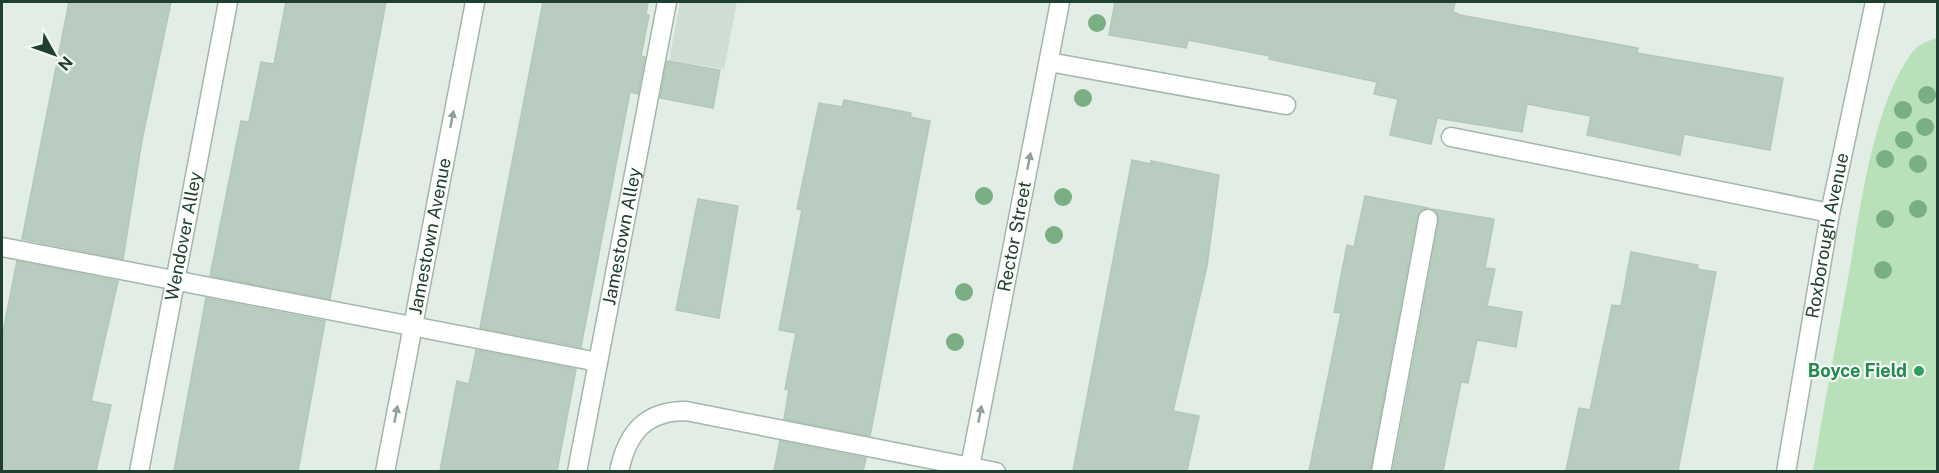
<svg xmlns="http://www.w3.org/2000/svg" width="1939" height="473" viewBox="0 0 1939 473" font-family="'Public Sans',sans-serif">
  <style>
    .built { fill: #cfded4 }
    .green { fill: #b8e1b9 }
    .building { fill: #b9ccc0; stroke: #b3c8ba; stroke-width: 1.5 }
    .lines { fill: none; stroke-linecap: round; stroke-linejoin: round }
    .minor-casing { stroke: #a3b6ab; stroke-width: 21 }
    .minor { stroke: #fff; stroke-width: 18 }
    .tree { fill: #7aaf83 }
    .oneway { fill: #8fa098 }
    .leisure-dot { fill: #2e9e5b; stroke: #f2f9f4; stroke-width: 2 }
    .labels { text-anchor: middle; stroke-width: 4.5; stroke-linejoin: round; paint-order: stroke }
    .street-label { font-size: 18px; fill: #1f4030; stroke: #f2f9f4 }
    .leisure-label { font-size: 18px; font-weight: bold; fill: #27864d; stroke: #f2f9f4; text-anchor: end }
  </style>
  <rect width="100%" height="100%" fill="#e1ede5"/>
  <path class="built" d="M680 2H737L724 69 694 64 686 103 662 98Z"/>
  <path class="green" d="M1937 38V471H1813C1824 405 1837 339 1849 273 1860 210 1873 106 1911 54 1917 45 1927 41 1937 38Z"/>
  <path class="building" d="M69 2H171L142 140 123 259 22 239Z
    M286 2H386L330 299 210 276 241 121 249 122 261 62 274 64Z
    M543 2H648L646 14 649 15 641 56 645 57 638 94 630 92 628 102 581 347 480 328Z
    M1115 2H1455L1453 12 1460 15 1638 48 1637 53 1783 78 1770 150 1684 134 1680 155 1587 135 1591 116 1527 104 1522 132 1437 118 1431 144 1390 135 1398 99 1374 94 1377 82 1269 59 1270 56 1188 40 1186 48 1109 35Z
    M667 61 720 70 713 108 660 98Z
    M844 100 911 113 910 117 930 121 870 436 784 419 789 390 785 389 796 333 779 330 802 210 797 209 819 103 842 107Z
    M1132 160 1151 164V161L1219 175 1207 266 1173 411 1199 416 1187 471H1073Z
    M1365 196 1428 208 1420 211 1417 217 1370 471H1309L1341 313 1334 312 1347 245 1354 247Z
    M698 199 738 206 719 318 676 310Z
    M1432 209 1494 219 1485 268 1495 269 1487 306 1522 312 1516 347 1477 340 1468 383 1461 382 1443 471H1393L1439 221 1438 215Z
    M1631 252 1698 265 1697 269 1716 272 1678 471H1566L1579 408 1590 410 1612 305 1621 306Z
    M17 261 118 281 91 401 111 405 96 471H2V337Z
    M206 298 325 321 298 471H174Z
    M476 350 576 369 557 471H440L457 381 469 384Z
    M780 441 866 458 863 471H774Z"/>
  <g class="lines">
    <defs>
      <g id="minor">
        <path d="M1049 62 1286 105"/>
        <path d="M1451 137 1830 213"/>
        <path d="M2 247 598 362"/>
        <path id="s1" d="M139 472 228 2"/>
        <path id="s2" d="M385 472 475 2"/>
        <path id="s3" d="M577 472 667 2"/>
        <path d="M619 472C627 432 646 411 686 411L996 472"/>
        <path id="s4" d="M969 472 1060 2"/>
        <path d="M1381 472 1428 219"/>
        <path id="s5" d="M1786 472 1830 213 1875 2"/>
      </g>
    </defs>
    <use href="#minor" class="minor-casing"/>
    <use href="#minor" class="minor"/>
  </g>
  <g class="tree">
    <circle cx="1097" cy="23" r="9"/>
    <circle cx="1927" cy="95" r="9"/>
    <circle cx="1083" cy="98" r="9"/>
    <circle cx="1903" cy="110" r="9"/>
    <circle cx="1925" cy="127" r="9"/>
    <circle cx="1904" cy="140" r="9"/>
    <circle cx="1885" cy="159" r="9"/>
    <circle cx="1918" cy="164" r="9"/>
    <circle cx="984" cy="196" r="9"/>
    <circle cx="1063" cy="197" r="9"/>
    <circle cx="1918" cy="209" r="9"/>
    <circle cx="1885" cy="219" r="9"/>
    <circle cx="1054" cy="235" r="9"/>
    <circle cx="1883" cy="270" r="9"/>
    <circle cx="964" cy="292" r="9"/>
    <circle cx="955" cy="342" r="9"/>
  </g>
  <defs><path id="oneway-solid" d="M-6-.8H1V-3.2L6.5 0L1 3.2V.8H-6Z" transform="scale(1.5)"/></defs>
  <g class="oneway">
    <use href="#oneway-solid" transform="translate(452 119) rotate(-79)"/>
    <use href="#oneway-solid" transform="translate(1029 161) rotate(-79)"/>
    <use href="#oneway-solid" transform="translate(396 414) rotate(-79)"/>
    <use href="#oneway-solid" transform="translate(980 414) rotate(-79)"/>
  </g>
  <circle class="leisure-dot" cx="1919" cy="371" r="6"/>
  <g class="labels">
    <g class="street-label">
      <text dy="6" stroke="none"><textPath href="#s1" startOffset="240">Wendover Alley</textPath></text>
      <text dy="6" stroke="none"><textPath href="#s3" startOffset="240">Jamestown Alley</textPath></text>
      <text dy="6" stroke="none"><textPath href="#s5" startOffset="240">Roxborough Avenue</textPath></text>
      <text dy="6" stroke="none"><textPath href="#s2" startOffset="240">Jamestown Avenue</textPath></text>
      <text dy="6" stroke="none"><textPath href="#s4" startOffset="240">Rector Street</textPath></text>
    </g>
    <g class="leisure-label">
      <text x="1907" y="377">Boyce Field</text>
    </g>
  </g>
  <rect width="1939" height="473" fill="none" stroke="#1f4030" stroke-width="6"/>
  <g transform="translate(54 54) rotate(130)" stroke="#f2f9f4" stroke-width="4.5" paint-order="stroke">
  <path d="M0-4.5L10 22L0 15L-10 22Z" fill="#1f4030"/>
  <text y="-9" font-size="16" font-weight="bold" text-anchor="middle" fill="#1f4030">N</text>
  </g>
</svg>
